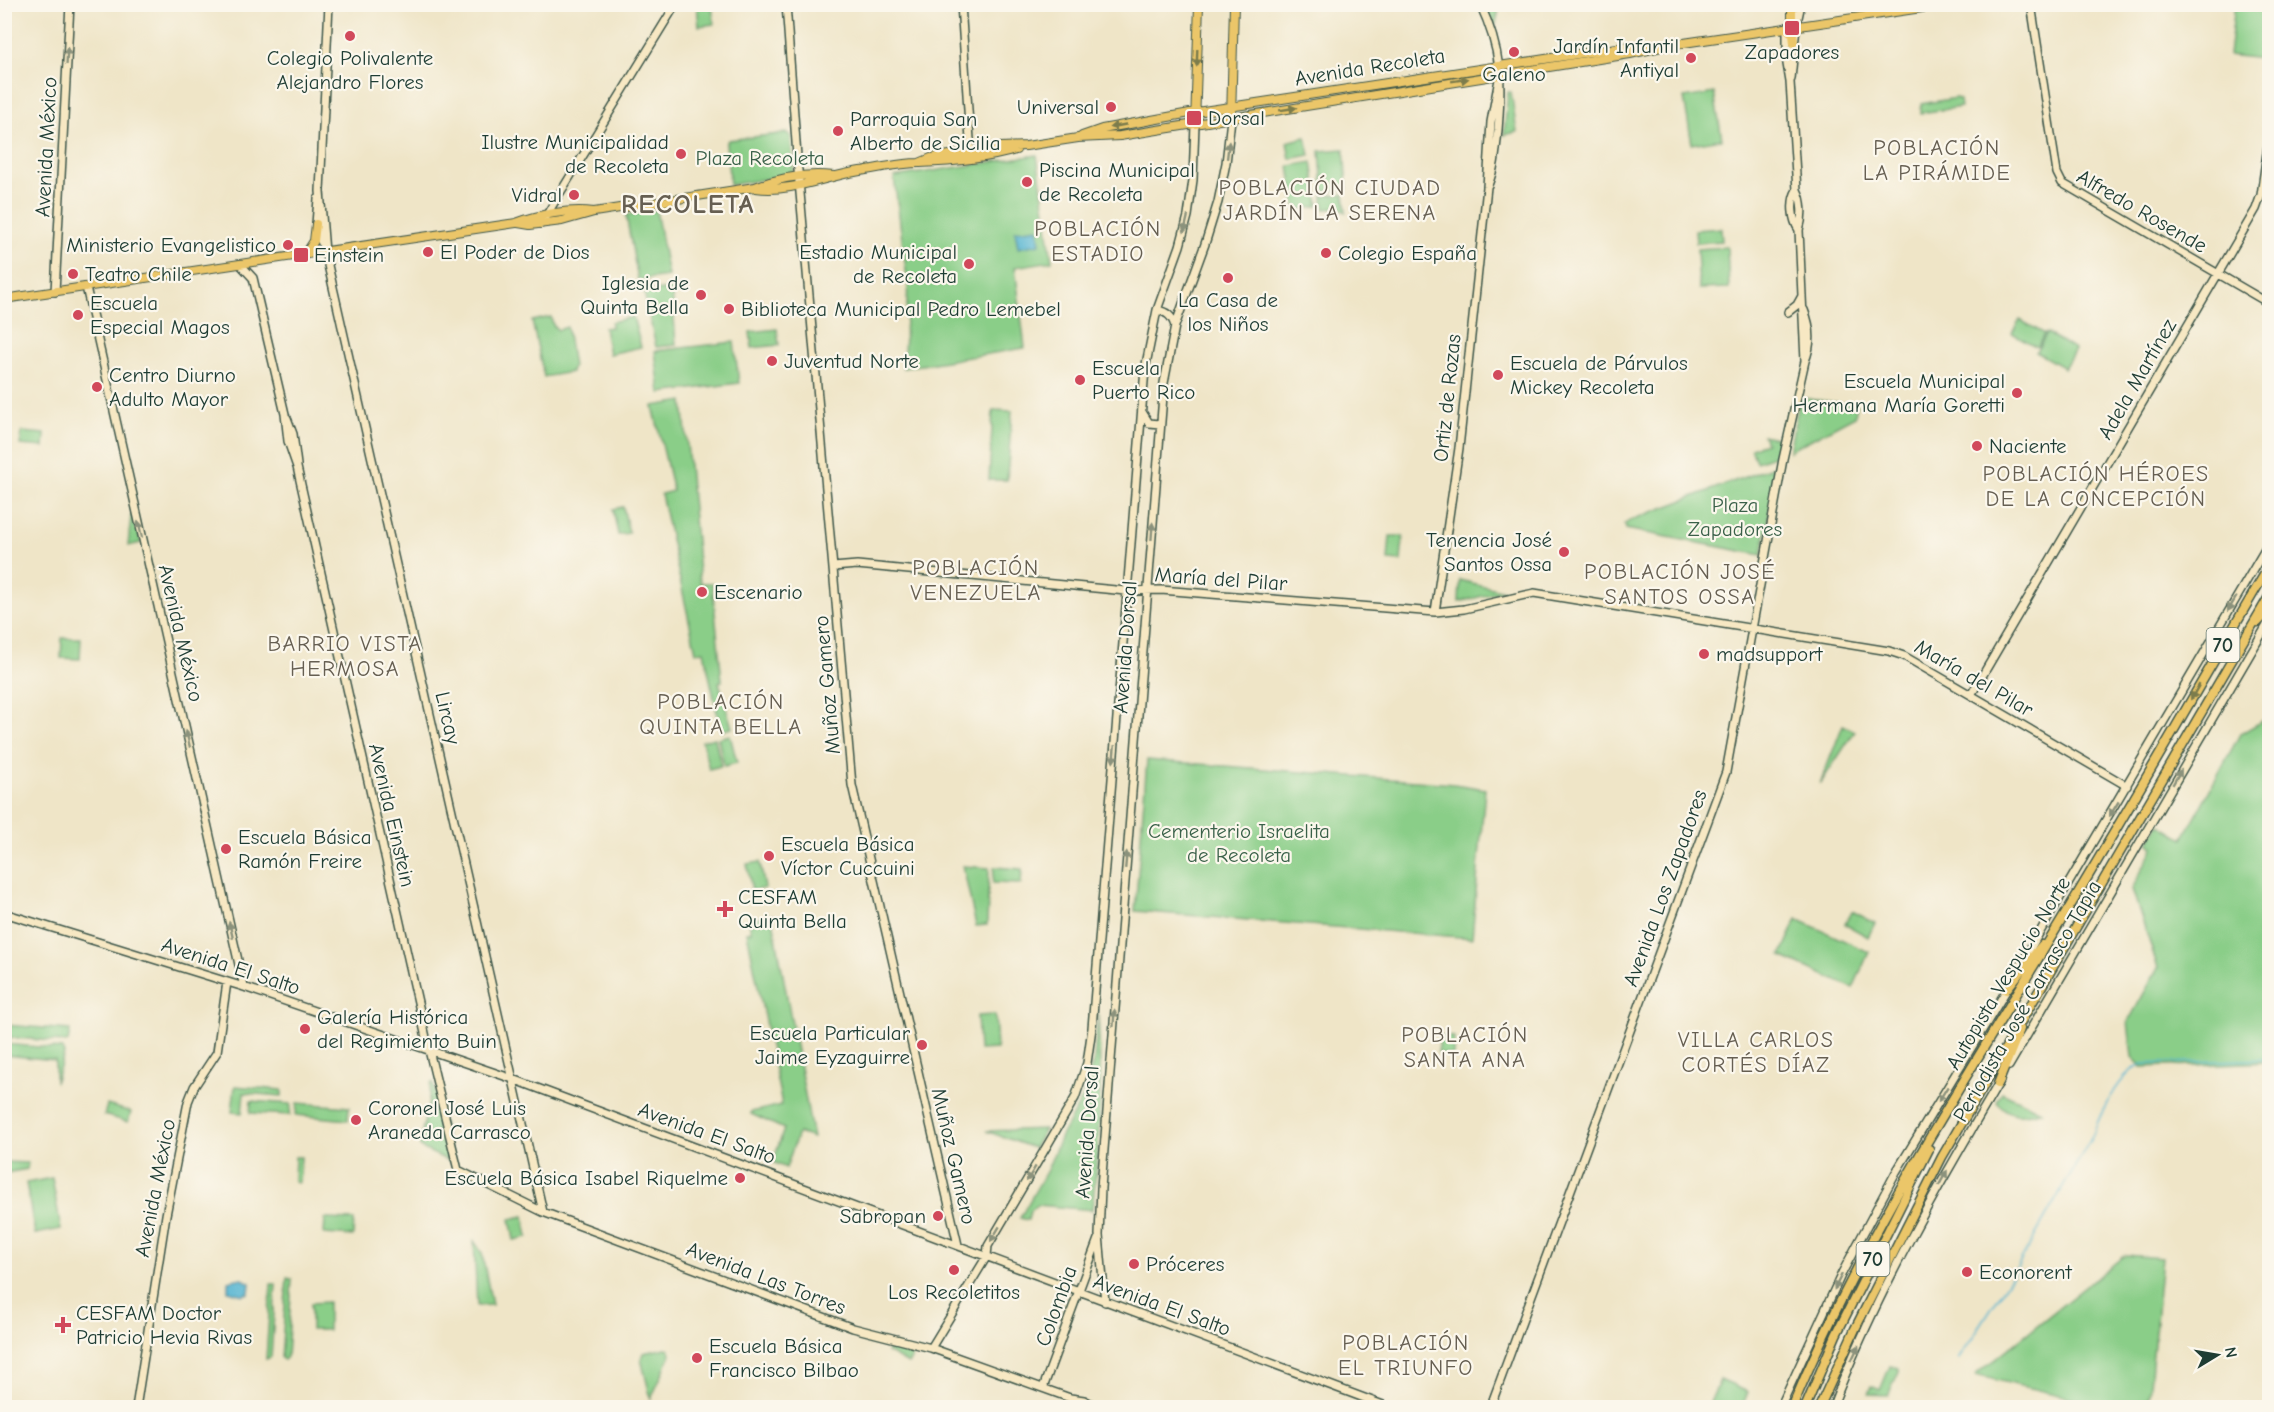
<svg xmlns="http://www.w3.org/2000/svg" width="2274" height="1412" viewBox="0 0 2274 1412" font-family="'Comic Neue',sans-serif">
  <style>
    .green { fill: #8ace88; stroke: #54865e; stroke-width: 1.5 }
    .water { fill: #53b4d1; stroke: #397882; stroke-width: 1.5 }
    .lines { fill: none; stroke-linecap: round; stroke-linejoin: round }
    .stream { stroke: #53b4d1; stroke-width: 1.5 }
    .secondary-casing { stroke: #3e564a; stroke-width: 10 }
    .primary-casing { stroke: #3e564a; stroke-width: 10 }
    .highway-casing { stroke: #3e564a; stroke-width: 11 }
    .secondary { stroke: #f7e8c3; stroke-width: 7 }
    .primary { stroke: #ebc669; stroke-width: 8 }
    .highway { stroke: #ebc669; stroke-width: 8 }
    .oneway { fill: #8b927c }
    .oneway2 { fill: #7b7b4c }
    .poi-dot { fill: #d1495b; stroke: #fbf7ec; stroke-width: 2 }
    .labels { text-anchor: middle; stroke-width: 4.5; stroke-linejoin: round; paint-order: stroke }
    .shield { fill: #fbf7ec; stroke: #61756b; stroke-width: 1.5 }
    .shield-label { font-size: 20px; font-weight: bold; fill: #1f3d34 }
    .poi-label { font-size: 21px; fill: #1f3d34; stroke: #fbf7ec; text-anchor: start }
    .street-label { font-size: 21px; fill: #1f3d34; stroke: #fbf7ec }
    .park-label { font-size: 21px; fill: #3a6149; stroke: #fbf7ec }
    .neighbourhood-label { font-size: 22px; letter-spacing: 1.5px; fill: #665f52; stroke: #fbf7ec }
    .district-label { font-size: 27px; font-weight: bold; letter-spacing: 1.5px; fill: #665f52; stroke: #fbf7ec }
  </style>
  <rect width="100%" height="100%" fill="#fbf7ec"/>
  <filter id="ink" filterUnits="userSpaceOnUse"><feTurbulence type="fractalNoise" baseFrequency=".0167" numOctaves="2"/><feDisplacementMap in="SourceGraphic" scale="12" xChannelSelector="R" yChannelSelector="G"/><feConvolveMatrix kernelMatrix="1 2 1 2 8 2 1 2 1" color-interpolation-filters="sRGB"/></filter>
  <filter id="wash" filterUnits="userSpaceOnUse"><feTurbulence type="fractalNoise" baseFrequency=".008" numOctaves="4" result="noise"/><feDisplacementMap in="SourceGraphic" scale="24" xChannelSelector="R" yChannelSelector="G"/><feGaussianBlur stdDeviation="1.35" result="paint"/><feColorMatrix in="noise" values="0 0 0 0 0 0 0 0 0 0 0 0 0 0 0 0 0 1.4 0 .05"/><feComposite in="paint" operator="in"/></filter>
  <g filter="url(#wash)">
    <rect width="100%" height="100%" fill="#efe5c7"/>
    <path class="green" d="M2256 4 2269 6V60L2229 55 2235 5Z
      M697 5H712L714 24 699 26Z
      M1484 5H1500L1495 27Z
      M1508 92H1511L1517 132 1504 135Z
      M1714 93 1722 139 1692 144 1684 98Z
      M1956 98 1960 100 1961 107 1921 113V104Z
      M787 133 791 136 793 171 789 175 730 185 726 144 728 140Z
      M1306 137 1310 155 1290 159 1287 142Z
      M1344 149 1347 189 1323 191 1320 151Z
      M1037 155 1052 261 1015 267 1025 348 903 368 908 286 894 177Z
      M1312 162 1319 206 1296 210 1289 166Z
      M1344 194 1346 212 1338 208 1324 209 1323 196Z
      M656 210 668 276 638 280 626 215Z
      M1721 228 1722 241 1696 243 1695 230Z
      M1727 247 1729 288 1699 289 1697 249Z
      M672 289 676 345 656 347 644 292Z
      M551 317 553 325 558 330 567 327 573 367 571 372 544 377 532 321Z
      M633 317 641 347 609 354 604 328 611 327V322Z
      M2020 320 2045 334 2037 347 2012 333Z
      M777 329 779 345 752 348 750 332Z
      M2047 333 2075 350 2064 368 2036 352Z
      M734 342 739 383 660 393 655 351Z
      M1800 398 1857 405 1855 416 1789 451Z
      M683 401 700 583H712L722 681 719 682 732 728 721 731 704 651 696 652 661 494 673 491 653 406Z
      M993 410 1012 411 1007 480H989Z
      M22 432 45 434 44 447 20 445Z
      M1763 435 1781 439 1777 455 1756 462 1751 448 1766 443Z
      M1777 465 1762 555 1626 529 1625 524 1631 520Z
      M623 507 629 533 618 535 613 509Z
      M131 515 135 516 141 543 128 546Z
      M1390 536H1403L1401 561 1388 560Z
      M1460 580 1500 590 1503 591 1459 602Z
      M62 638H81L80 659 61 658Z
      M2269 717V1062L2142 1067 2132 1057 2128 1022 2158 968 2132 889 2154 847 2149 843 2159 824 2183 839 2240 734Z
      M1843 725 1855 731 1820 784Z
      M730 735 737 763 724 766 718 738Z
      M715 738 721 766 709 769 702 741Z
      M1147 760 1454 784 1485 789 1472 938 1135 911Z
      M760 862 765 888 752 891 747 864Z
      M963 866 989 868 987 925 976 926Z
      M994 867 1022 869 1021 884 993 883Z
      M1852 911 1875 923 1868 937 1845 924Z
      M772 915 813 1138 798 1133 786 1168 773 1162 784 1129 751 1114V1112L782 1105 747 932H751L749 920Z
      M1797 919 1869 952 1853 988 1781 956Z
      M1098 1014C1102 1080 1100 1145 1092 1210L1037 1205 1030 1211 1028 1220 1020 1218 1047 1170 1061 1136 1083 1097 1094 1059Z
      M995 1015 997 1049 979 1050 977 1016Z
      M4 1025H5L70 1030 68 1042H64L5 1037Z
      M1440 1036 1454 1037 1453 1055 1438 1053Z
      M4 1044 62 1049 64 1054 55 1083V1060L5 1055Z
      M433 1082 452 1160 451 1162 421 1148 419 1144 428 1106 431 1083Z
      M235 1086 282 1090V1096L244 1093 242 1113 232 1112Z
      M2002 1092 2041 1111C2024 1115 2010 1118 1997 1102Z
      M251 1101 291 1104 290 1115 250 1113Z
      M297 1103 349 1107 348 1120 296 1115Z
      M107 1105 131 1112 128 1122 104 1115Z
      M1045 1129 1034 1148 986 1131Z
      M295 1157H301L299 1182 294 1181Z
      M4 1162H5L28 1163 27 1169 5 1173Z
      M52 1178 61 1229 35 1234 26 1183Z
      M524 1216 528 1237 514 1240 510 1219Z
      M325 1219 354 1220 353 1236 324 1234Z
      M474 1241 482 1253 492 1305 477 1306Z
      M2125 1255 2162 1258 2148 1407H2109L1975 1375Z
      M287 1278 292 1279 287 1357 284 1360 281 1358Z
      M271 1284H276L271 1357 266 1359Z
      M328 1302V1330H311V1303Z
      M892 1343 913 1355 908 1364 887 1352Z
      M666 1348 669 1349 671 1354 651 1399 641 1359 643 1353Z
      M1890 1366 1899 1368V1371L1888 1395 1868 1394 1871 1386 1880 1390Z
      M1720 1380 1748 1392 1742 1407H1708Z"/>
    <path class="water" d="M1038 228 1040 244 1018 248 1015 231Z
      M241 1278 250 1283 249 1293 243 1295 228 1291V1281Z"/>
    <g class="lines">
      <path class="stream" d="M1958 1360 2012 1276 2093 1135C2099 1115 2122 1070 2143 1064L2270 1059"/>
    </g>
  </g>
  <g filter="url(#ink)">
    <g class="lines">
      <defs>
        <path id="secondary" d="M329 4 320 191 325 252 543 1212
          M786 4 798 170 852 785 958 1245
          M961 4 971 155
          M1480 4C1502 51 1502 81 1498 130 1496 149 1495 168 1488 185
          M2031 4 2057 173 2062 183 2270 304
          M1787 27V64L1790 82 1797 190C1803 201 1803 218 1799 230L1805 361
          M1791 79 1796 27 1801 4
          M1797 190C1790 201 1792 220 1799 230
          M318 199 316 224 323 247
          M541 224 676 4
          M240 264 253 278 285 414 288 441 297 467 427 1042 458 1170 543 1212 853 1328 931 1348 1070 1398 1084 1400 1099 1408
          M86 287 244 987
          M55 292 70 4
          M1157 310C1167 312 1172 316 1175 326
          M1788 312 1797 305 1802 296
          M1142 412 1149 423 1160 424
          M287 418 293 434 297 465
          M833 567 857 565 1126 591 1161 590 1435 612 1464 609 1534 593 1889 651 1904 656 2127 786
          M1435 612 1459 448 1487 187 1491 122 1500 74
          M1971 695 2256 209 2261 195 2270 132
          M4 913 244 987 513 1079 1391 1408
          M2017 971 2270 541
          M2009 1066 2270 620
          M1105 1302 1099 1235 1101 1188 1164 383 1175 326 1205 244 1218 202 1226 163 1231 119
          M931 1348 987 1256 988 1246 1075 1098 1087 1063 1092 1028 1145 369 1157 310 1180 246 1188 216 1193 180 1195 124
          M1043 1388 1098 1239
          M1070 1398 1080 1408
          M136 1408 166 1215 188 1102 194 1087 217 1052 227 982
          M1490 1408 1726 772 1783 459 1805 361C1812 344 1811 327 1804 310
          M1780 1408 1842 1273 1896 1172 2009 986
          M1832 1408C1876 1293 1938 1186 2000 1081"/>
        <path id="primary" d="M1792 10V22L1796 27
          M1787 29 1793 34 1794 43
          M1231 119 1234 4
          M1195 124 1199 4
          M1082 136 1102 129 1190 113 1630 46 1659 45
          M919 163 931 158 1000 147 1026 146 1078 138 1120 136 1630 54 1670 45 1949 4
          M756 188C791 193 826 176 860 171 880 168 900 163 920 163 951 162 985 159 1016 150
          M518 223 530 225 562 221 594 212 755 187C779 178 808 173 834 176
          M305 255 314 241 316 224
          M4 299 516 223C540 214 569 209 594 212"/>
        <path id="highway" d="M2258 622 2270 609
          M2006 990 2042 945
          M1998 1084 2020 1029
          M1792 1408C1862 1237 1963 1083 2058 926 2131 807 2199 685 2270 565
          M1805 1408 1836 1335 1929 1149
          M1819 1408 1855 1329 1942 1157 2270 595"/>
      </defs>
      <use href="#secondary" class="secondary-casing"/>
      <use href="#primary" class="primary-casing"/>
      <use href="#highway" class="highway-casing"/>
      <use href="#secondary" class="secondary"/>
      <use href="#primary" class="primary"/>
      <use href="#highway" class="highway"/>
    </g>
    <defs><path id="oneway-solid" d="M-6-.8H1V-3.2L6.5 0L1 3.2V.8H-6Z" transform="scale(1.5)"/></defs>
    <g class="oneway">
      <use href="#oneway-solid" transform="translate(67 56) rotate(-87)"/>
      <use href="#oneway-solid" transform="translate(1228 150) rotate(-84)"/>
      <use href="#oneway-solid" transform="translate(1186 224) rotate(103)"/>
      <use href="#oneway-solid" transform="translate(140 529) rotate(-103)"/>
      <use href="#oneway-solid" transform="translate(1152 531) rotate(-86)"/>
      <use href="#oneway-solid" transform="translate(2232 604) rotate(121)"/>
      <use href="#oneway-solid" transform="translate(188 739) rotate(-103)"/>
      <use href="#oneway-solid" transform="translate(1114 754) rotate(95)"/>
      <use href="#oneway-solid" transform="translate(2177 777) rotate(-60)"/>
      <use href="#oneway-solid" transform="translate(2114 809) rotate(121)"/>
      <use href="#oneway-solid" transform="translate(1126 860) rotate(-85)"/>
      <use href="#oneway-solid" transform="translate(231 930) rotate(-103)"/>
      <use href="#oneway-solid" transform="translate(1114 1018) rotate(-86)"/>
      <use href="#oneway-solid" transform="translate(1943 1094) rotate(122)"/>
      <use href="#oneway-solid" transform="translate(1031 1174) rotate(121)"/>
      <use href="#oneway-solid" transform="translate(1943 1178) rotate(-61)"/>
      <use href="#oneway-solid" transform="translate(995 1234) rotate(121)"/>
      <use href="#oneway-solid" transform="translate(1838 1282) rotate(116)"/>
      <use href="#oneway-solid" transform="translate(1855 1353) rotate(-65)"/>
    </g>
    <g class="oneway2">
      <use href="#oneway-solid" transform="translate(1197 58) rotate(92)"/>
      <use href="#oneway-solid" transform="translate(1460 80) rotate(-9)"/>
      <use href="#oneway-solid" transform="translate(1288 109) rotate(-9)"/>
      <use href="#oneway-solid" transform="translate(1118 126) rotate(169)"/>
      <use href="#oneway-solid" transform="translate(2195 692) rotate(120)"/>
    </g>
  </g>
  <g class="poi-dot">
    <rect x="1784" y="20" width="16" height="16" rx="3"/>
    <circle cx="350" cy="36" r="6"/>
    <circle cx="1514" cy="52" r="6"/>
    <circle cx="1691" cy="58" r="6"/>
    <circle cx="1111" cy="107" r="6"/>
    <rect x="1186" y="110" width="16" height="16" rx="3"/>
    <circle cx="838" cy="131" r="6"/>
    <circle cx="681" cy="154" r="6"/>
    <circle cx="1027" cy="182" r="6"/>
    <circle cx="574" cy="195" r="6"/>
    <circle cx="288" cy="245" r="6"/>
    <circle cx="428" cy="252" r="6"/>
    <circle cx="1326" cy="253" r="6"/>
    <rect x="293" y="247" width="16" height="16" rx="3"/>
    <circle cx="969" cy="264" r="6"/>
    <circle cx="73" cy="274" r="6"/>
    <circle cx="1228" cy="278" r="6"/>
    <circle cx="701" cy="295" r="6"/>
    <circle cx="729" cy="309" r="6"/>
    <circle cx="78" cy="315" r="6"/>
    <circle cx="772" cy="361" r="6"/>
    <circle cx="1498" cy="375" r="6"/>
    <circle cx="1080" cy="380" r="6"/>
    <circle cx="97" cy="387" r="6"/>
    <circle cx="2017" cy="393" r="6"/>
    <circle cx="1977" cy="446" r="6"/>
    <circle cx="1564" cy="552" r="6"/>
    <circle cx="702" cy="592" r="6"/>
    <circle cx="1704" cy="654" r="6"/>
    <circle cx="226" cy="849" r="6"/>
    <circle cx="769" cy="856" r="6"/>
    <path d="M722 900h6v6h6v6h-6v6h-6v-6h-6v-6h6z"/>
    <circle cx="305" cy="1029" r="6"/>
    <circle cx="922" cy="1045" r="6"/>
    <circle cx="356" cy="1120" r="6"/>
    <circle cx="740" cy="1178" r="6"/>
    <circle cx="938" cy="1216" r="6"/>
    <circle cx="1134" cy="1264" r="6"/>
    <circle cx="954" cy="1270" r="6"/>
    <circle cx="1967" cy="1272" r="6"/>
    <path d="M60 1316h6v6h6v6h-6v6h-6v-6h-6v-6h6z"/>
    <circle cx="697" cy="1358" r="6"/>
  </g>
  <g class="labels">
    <g class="shield">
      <rect x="2206.5" y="628" width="33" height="34" rx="4.5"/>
      <rect x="1856.5" y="1242" width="33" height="34" rx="4.5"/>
    </g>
    <g class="shield-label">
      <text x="2223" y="652">70</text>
      <text x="1873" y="1266">70</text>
    </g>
    <g class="poi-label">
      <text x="1679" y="53" text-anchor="end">Jardín Infantil<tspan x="1679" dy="24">Antiyal</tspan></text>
      <text x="1792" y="59" text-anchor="middle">Zapadores</text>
      <text x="350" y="65" text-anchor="middle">Colegio Polivalente<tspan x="350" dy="24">Alejandro Flores</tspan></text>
      <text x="1514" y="81" text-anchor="middle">Galeno</text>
      <text x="1099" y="114" text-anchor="end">Universal</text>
      <text x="1208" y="125">Dorsal</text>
      <text x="850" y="126">Parroquia San<tspan x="850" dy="24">Alberto de Sicilia</tspan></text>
      <text x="669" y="149" text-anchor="end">Ilustre Municipalidad<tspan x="669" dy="24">de Recoleta</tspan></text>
      <text x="1039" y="177">Piscina Municipal<tspan x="1039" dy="24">de Recoleta</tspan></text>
      <text x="562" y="202" text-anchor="end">Vidral</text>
      <text x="276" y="252" text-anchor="end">Ministerio Evangelistico</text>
      <text x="440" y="259">El Poder de Dios</text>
      <text x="957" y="259" text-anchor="end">Estadio Municipal<tspan x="957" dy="24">de Recoleta</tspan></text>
      <text x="1338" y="260">Colegio España</text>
      <text x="314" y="262">Einstein</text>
      <text x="85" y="281">Teatro Chile</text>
      <text x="689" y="290" text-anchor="end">Iglesia de<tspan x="689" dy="24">Quinta Bella</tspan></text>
      <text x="1228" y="307" text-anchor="middle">La Casa de<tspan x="1228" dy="24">los Niños</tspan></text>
      <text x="90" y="310">Escuela<tspan x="90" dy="24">Especial Magos</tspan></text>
      <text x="741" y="316">Biblioteca Municipal Pedro Lemebel</text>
      <text x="784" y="368">Juventud Norte</text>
      <text x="1510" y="370">Escuela de Párvulos<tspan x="1510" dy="24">Mickey Recoleta</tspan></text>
      <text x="1092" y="375">Escuela<tspan x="1092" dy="24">Puerto Rico</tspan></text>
      <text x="109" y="382">Centro Diurno<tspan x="109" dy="24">Adulto Mayor</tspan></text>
      <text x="2005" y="388" text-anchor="end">Escuela Municipal<tspan x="2005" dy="24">Hermana María Goretti</tspan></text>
      <text x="1989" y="453">Naciente</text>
      <text x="1552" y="547" text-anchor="end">Tenencia José<tspan x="1552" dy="24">Santos Ossa</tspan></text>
      <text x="714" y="599">Escenario</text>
      <text x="1716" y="661">madsupport</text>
      <text x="238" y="844">Escuela Básica<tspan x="238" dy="24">Ramón Freire</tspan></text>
      <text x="781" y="851">Escuela Básica<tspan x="781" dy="24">Víctor Cuccuini</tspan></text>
      <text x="738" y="904">CESFAM<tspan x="738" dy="24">Quinta Bella</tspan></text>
      <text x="317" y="1024">Galería Histórica<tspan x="317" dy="24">del Regimiento Buin</tspan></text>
      <text x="910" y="1040" text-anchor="end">Escuela Particular<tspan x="910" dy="24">Jaime Eyzaguirre</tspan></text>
      <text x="368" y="1115">Coronel José Luis<tspan x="368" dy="24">Araneda Carrasco</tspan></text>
      <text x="728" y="1185" text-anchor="end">Escuela Básica Isabel Riquelme</text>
      <text x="926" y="1223" text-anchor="end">Sabropan</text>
      <text x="1146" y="1271">Próceres</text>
      <text x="1979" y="1279">Econorent</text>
      <text x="954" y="1299" text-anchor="middle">Los Recoletitos</text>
      <text x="76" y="1320">CESFAM Doctor<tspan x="76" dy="24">Patricio Hevia Rivas</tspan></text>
      <text x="709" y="1353">Escuela Básica<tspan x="709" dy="24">Francisco Bilbao</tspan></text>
    </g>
    <g class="street-label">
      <text transform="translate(1370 67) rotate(-9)" y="7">Avenida Recoleta</text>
      <text transform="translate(46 147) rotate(-87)" y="7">Avenida México</text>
      <text transform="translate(2142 211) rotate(30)" y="7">Alfredo Rosende</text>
      <text transform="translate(2137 379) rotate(-60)" y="7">Adela Martínez</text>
      <text transform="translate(1447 398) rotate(-84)" y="7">Ortiz de Rozas</text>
      <text transform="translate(1221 579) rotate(4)" y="7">María del Pilar</text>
      <text transform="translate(181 633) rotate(77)" y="7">Avenida México</text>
      <text transform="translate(1125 647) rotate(-86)" y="7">Avenida Dorsal</text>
      <text transform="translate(1974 678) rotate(30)" y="7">María del Pilar</text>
      <text transform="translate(827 685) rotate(-95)" y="7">Muñoz Gamero</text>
      <text transform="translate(448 718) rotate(77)" y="7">Lircay</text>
      <text transform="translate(392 815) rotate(77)" y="7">Avenida Einstein</text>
      <text transform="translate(1665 888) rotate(-70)" y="7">Avenida Los Zapadores</text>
      <text transform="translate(231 966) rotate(18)" y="7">Avenida El Salto</text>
      <text transform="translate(2008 973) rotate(-59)" y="7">Autopista Vespucio Norte</text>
      <text transform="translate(2027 1001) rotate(-60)" y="7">Periodista José Carrasco Tapia</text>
      <text transform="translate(1087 1132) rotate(-86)" y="7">Avenida Dorsal</text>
      <text transform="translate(707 1133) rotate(20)" y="7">Avenida El Salto</text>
      <text transform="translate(954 1156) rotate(77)" y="7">Muñoz Gamero</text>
      <text transform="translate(155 1188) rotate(-79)" y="7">Avenida México</text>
      <text transform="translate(766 1278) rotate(21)" y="7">Avenida Las Torres</text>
      <text transform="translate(1162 1305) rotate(20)" y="7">Avenida El Salto</text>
      <text transform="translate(1056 1306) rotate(-70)" y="7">Colombia</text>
    </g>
    <g class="park-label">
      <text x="760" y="165">Plaza Recoleta</text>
      <text x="1735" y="512">Plaza<tspan x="1735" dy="24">Zapadores</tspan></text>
      <text x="1239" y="838">Cementerio Israelita<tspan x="1239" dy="24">de Recoleta</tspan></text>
    </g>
    <g class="neighbourhood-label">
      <text x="1937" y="155">POBLACIÓN<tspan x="1937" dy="25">LA PIRÁMIDE</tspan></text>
      <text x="1330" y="195">POBLACIÓN CIUDAD<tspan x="1330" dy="25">JARDÍN LA SERENA</tspan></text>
      <text x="1098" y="236">POBLACIÓN<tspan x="1098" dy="25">ESTADIO</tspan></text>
      <text x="2096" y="481">POBLACIÓN HÉROES<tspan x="2096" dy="25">DE LA CONCEPCIÓN</tspan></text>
      <text x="976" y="575">POBLACIÓN<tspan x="976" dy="25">VENEZUELA</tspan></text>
      <text x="1680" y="579">POBLACIÓN JOSÉ<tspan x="1680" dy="25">SANTOS OSSA</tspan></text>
      <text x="345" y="651">BARRIO VISTA<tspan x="345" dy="25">HERMOSA</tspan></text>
      <text x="721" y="709">POBLACIÓN<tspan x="721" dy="25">QUINTA BELLA</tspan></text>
      <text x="1465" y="1042">POBLACIÓN<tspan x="1465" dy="25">SANTA ANA</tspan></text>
      <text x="1756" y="1047">VILLA CARLOS<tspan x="1756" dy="25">CORTÉS DÍAZ</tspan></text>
      <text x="1406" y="1350">POBLACIÓN<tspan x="1406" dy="25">EL TRIUNFO</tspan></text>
    </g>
    <g class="district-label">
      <text x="688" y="213">RECOLETA</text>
    </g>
  </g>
  <rect width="2274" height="1412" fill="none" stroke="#fbf7ec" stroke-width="24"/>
  <g transform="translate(2217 1355) rotate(79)" stroke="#fbf7ec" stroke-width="4.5" paint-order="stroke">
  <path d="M0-4.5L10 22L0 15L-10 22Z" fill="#1f3d34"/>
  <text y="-9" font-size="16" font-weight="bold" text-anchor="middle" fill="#1f3d34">N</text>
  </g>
</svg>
